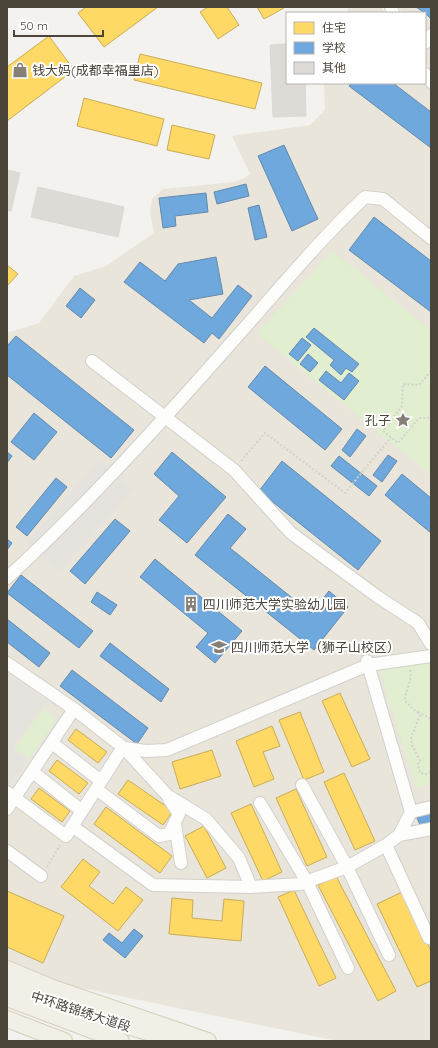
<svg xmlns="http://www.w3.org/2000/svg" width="438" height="1048" viewBox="0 0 438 1048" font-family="Quicksand,'Noto Sans SC',sans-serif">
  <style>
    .education { fill: #eae5da }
    .green { fill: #e1eecf }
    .parking { fill: #e6e3df }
    .homes { fill: #ffd966; stroke: #c9ac58 }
    .schools { fill: #6fa8dc; stroke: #648aab }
    .building { fill: #dedbd6; stroke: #dcd9d4 }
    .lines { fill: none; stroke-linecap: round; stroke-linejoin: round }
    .minor-casing { stroke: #d2d0cb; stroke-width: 14 }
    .major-casing { stroke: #d6cebb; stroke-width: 18 }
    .path { stroke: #d3d2cc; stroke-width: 2; stroke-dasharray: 2 2; stroke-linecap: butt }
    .minor { stroke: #fdfdfc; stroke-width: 12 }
    .major { stroke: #f2efe6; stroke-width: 16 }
    .labels { text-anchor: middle; stroke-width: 4; stroke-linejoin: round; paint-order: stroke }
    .poi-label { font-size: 13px; fill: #4b4439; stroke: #fff; text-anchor: start }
    .street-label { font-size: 13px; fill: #4b4439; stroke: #fff }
  </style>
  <rect width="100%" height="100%" fill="#f4f2ee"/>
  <path class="education" d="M349 7H382L385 13H346Z
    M399 7H431V1041H337L62 984 7 960V333L39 323 74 276 106 266 154 233 150 213 152 199 163 189 234 182 245 178 250 174 232 136 310 125 325 110 324 83H425V69L428 66 425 62V13H402Z"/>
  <path class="green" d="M332 251 431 330V475L257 334Z
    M431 656V784L416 788 376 658Z
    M43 709 57 719 30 758 15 748Z"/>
  <path class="parking" d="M99 460 133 489 59 573 26 544Z
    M7 673 46 701 11 749 26 760 7 788Z"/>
  <path class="homes" d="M86 7H158L104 47 78 13Z
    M208 7H227L239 25 218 39 200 12Z
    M257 7H284V8L264 19Z
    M49 36 74 70 7 121V67Z
    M140 54 262 83 255 109 134 80Z
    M84 98 164 119 157 146 77 126Z
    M172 125 215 135 209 159 167 150Z
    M7 265 18 274 7 286Z
    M340 693 370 759 352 767 322 701Z
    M300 712 324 772 304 780 279 720Z
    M272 726 280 746 263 752 274 779 254 787 236 741Z
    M76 729 107 752 98 763 68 740Z
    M212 750 221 776 180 789 172 762Z
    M57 760 88 783 79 794 49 771Z
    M344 773 375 841 355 850 324 782Z
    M128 780 173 811 163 825 118 794Z
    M39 788 70 811 62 822 31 799Z
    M296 789 327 857 307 866 276 798Z
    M251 804 282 872 263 881 231 813Z
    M106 807 172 856 160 873 94 824Z
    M204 826 226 868 207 878 185 836Z
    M83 859 100 872 89 886 113 904 126 887 143 900 118 931 61 887Z
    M336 876 396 991 378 1001 318 885Z
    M294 890 336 978 319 986 278 897Z
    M7 891 64 916 43 963 7 947Z
    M402 892 431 951V981L417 987 377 904Z
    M172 898 193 900 192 918 222 921 224 899 244 901 241 941 169 934Z"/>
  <path class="schools" d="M416 7H431V19L425 13Z
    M351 83H393L431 112V148L349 86Z
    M284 145 318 219 292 231 258 156Z
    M246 184 249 196 217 204 214 192Z
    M206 193 208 212 175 216 176 226 163 228 159 198Z
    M259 205 267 237 255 240 248 208Z
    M374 217 431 261V312L349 250Z
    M216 257 223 294 189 300 212 318 238 285 252 296 219 339 212 333 204 343 124 282 140 262 165 281 178 264Z
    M80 288 95 300 81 318 66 306Z
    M314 328 359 364 352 372 346 368 341 375 330 365 334 360 306 337Z
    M16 336 134 430 111 458 7 375V346Z
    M302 338 311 345 298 361 289 354Z
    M308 354 318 363 310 372 300 364Z
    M265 366 342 429 325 450 248 387Z
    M326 371 341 383 349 373 359 381 344 400 319 380Z
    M34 413 57 432 34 460 11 442Z
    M357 429 366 436 350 457 342 450Z
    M7 452 12 456 7 463Z
    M172 452 226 497 187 543 159 520 179 496 154 474Z
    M388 455 397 461 382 482 373 475Z
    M339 456 377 486 369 496 331 466Z
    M282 461 381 541 358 570 259 491Z
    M402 474 431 498V533L385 495Z
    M56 478 67 487 27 536 16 527Z
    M228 514 246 529 230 548 311 613 329 591 348 607 314 650 195 555Z
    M115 519 130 531 85 584 70 571Z
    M7 539 12 543 7 550Z
    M155 559 242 631 215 663 196 647 208 633 140 577Z
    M21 575 93 631 79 648 7 593Z
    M97 592 117 605 110 615 91 602Z
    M7 619 50 653 39 667 7 642Z
    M110 643 169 689 161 702 100 656Z
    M72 670 148 728 137 744 60 686Z
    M431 812V823L421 827 417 818Z
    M134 929 143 936 125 958 103 940 109 933 122 943Z"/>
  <path class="building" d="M287 44V83H305L306 116 273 117 270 45Z
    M7 170 20 173 11 211 7 210Z
    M38 187 124 207 118 237 31 217Z"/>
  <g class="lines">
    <defs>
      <path id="minor" d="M391 7 393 13
        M425 43 431 35
        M425 74 431 82
        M92 361 234 470 291 533 378 597 418 623 431 644
        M7 578C90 502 166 417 240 333 281 287 320 239 365 197L383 199 431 238
        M367 661 411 812 399 835
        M7 663 74 709 124 748 168 796 206 819 239 858 251 887
        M52 743 101 781
        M124 748 146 751 167 750 368 665 431 656
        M33 772 82 811
        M302 785 347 867 389 955
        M96 789 159 836 169 834 179 814 169 799
        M7 792 66 836 123 747
        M260 803 307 882 348 968
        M7 809 74 709
        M411 812 431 807
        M175 824 181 863
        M72 826 153 885 251 887 300 884 347 867 386 845 399 835 431 829
        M386 845 429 938H431
        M7 851 41 876"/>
      <path id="major" d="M7 969 50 987 208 1041
        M7 985 46 1002 178 1041
        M7 998 121 1041
        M7 1019 64 1041"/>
    </defs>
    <use href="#minor" class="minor-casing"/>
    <use href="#major" class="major-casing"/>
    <path class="path" d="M431 371 419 385 403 384 402 406 383 431 398 443 419 418H431
      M241 461 265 433 345 493 391 437
      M410 670C413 681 405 690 405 701L420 715 411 738 412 745 420 761 418 764 420 773 426 774 431 772
      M418 712 431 719
      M47 867 60 845"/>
    <use href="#minor" class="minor"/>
    <use href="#major" class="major"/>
  </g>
  <defs>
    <symbol id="shop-bare" viewBox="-9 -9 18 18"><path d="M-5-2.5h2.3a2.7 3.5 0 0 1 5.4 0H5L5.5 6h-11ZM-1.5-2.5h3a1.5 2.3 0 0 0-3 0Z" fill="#868178" stroke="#fff" stroke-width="2.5" paint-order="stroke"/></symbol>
    <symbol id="sight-bare" viewBox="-9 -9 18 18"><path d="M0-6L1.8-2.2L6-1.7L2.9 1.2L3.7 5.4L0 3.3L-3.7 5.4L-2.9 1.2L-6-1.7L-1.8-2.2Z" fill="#868178" stroke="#fff" stroke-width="2.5" paint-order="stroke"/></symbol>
    <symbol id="building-bare" viewBox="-9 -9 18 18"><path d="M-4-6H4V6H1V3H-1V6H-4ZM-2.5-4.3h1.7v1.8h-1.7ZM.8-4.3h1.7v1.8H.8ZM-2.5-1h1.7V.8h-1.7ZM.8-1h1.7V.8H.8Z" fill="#868178" stroke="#fff" stroke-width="2.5" paint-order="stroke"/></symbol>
    <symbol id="university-bare" viewBox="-9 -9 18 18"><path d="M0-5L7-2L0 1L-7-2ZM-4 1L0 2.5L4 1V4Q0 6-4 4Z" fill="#868178" stroke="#fff" stroke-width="2.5" paint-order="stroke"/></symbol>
  </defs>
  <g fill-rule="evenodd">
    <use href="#shop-bare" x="9" y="59" width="22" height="22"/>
    <use href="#sight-bare" x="392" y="409" width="22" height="22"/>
    <use href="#building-bare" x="180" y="593" width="22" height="22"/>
    <use href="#university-bare" x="208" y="636" width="22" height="22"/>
  </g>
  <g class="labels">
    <g class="poi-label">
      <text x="32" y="75">钱大妈(成都幸福里店)</text>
      <text x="391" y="425" text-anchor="end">孔子</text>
      <text x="203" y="609">四川师范大学实验幼儿园</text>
      <text x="231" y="652">四川师范大学（狮子山校区）</text>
    </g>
    <g class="street-label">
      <text transform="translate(81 1011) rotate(18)" y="5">中环路锦绣大道段</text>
    </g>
  </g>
  <rect width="438" height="1048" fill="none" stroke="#4b4439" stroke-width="16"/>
  <rect x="286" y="12" width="140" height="72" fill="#ffffff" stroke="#b7b4b0"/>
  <rect x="294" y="22" width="20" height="12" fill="#ffd966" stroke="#b7b4b0"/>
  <text x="322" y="32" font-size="12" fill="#4b4439">住宅</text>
  <rect x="294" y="42" width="20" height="12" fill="#6fa8dc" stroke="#b7b4b0"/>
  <text x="322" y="52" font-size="12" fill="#4b4439">学校</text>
  <rect x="294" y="62" width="20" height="12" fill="#dedbd6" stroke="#b7b4b0"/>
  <text x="322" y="72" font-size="12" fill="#4b4439">其他</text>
  <path d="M14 30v6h89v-6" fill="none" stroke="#4b4439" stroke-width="2"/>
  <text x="20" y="30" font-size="12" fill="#4b4439" stroke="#ffffff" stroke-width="3" paint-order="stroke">50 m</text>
</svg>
